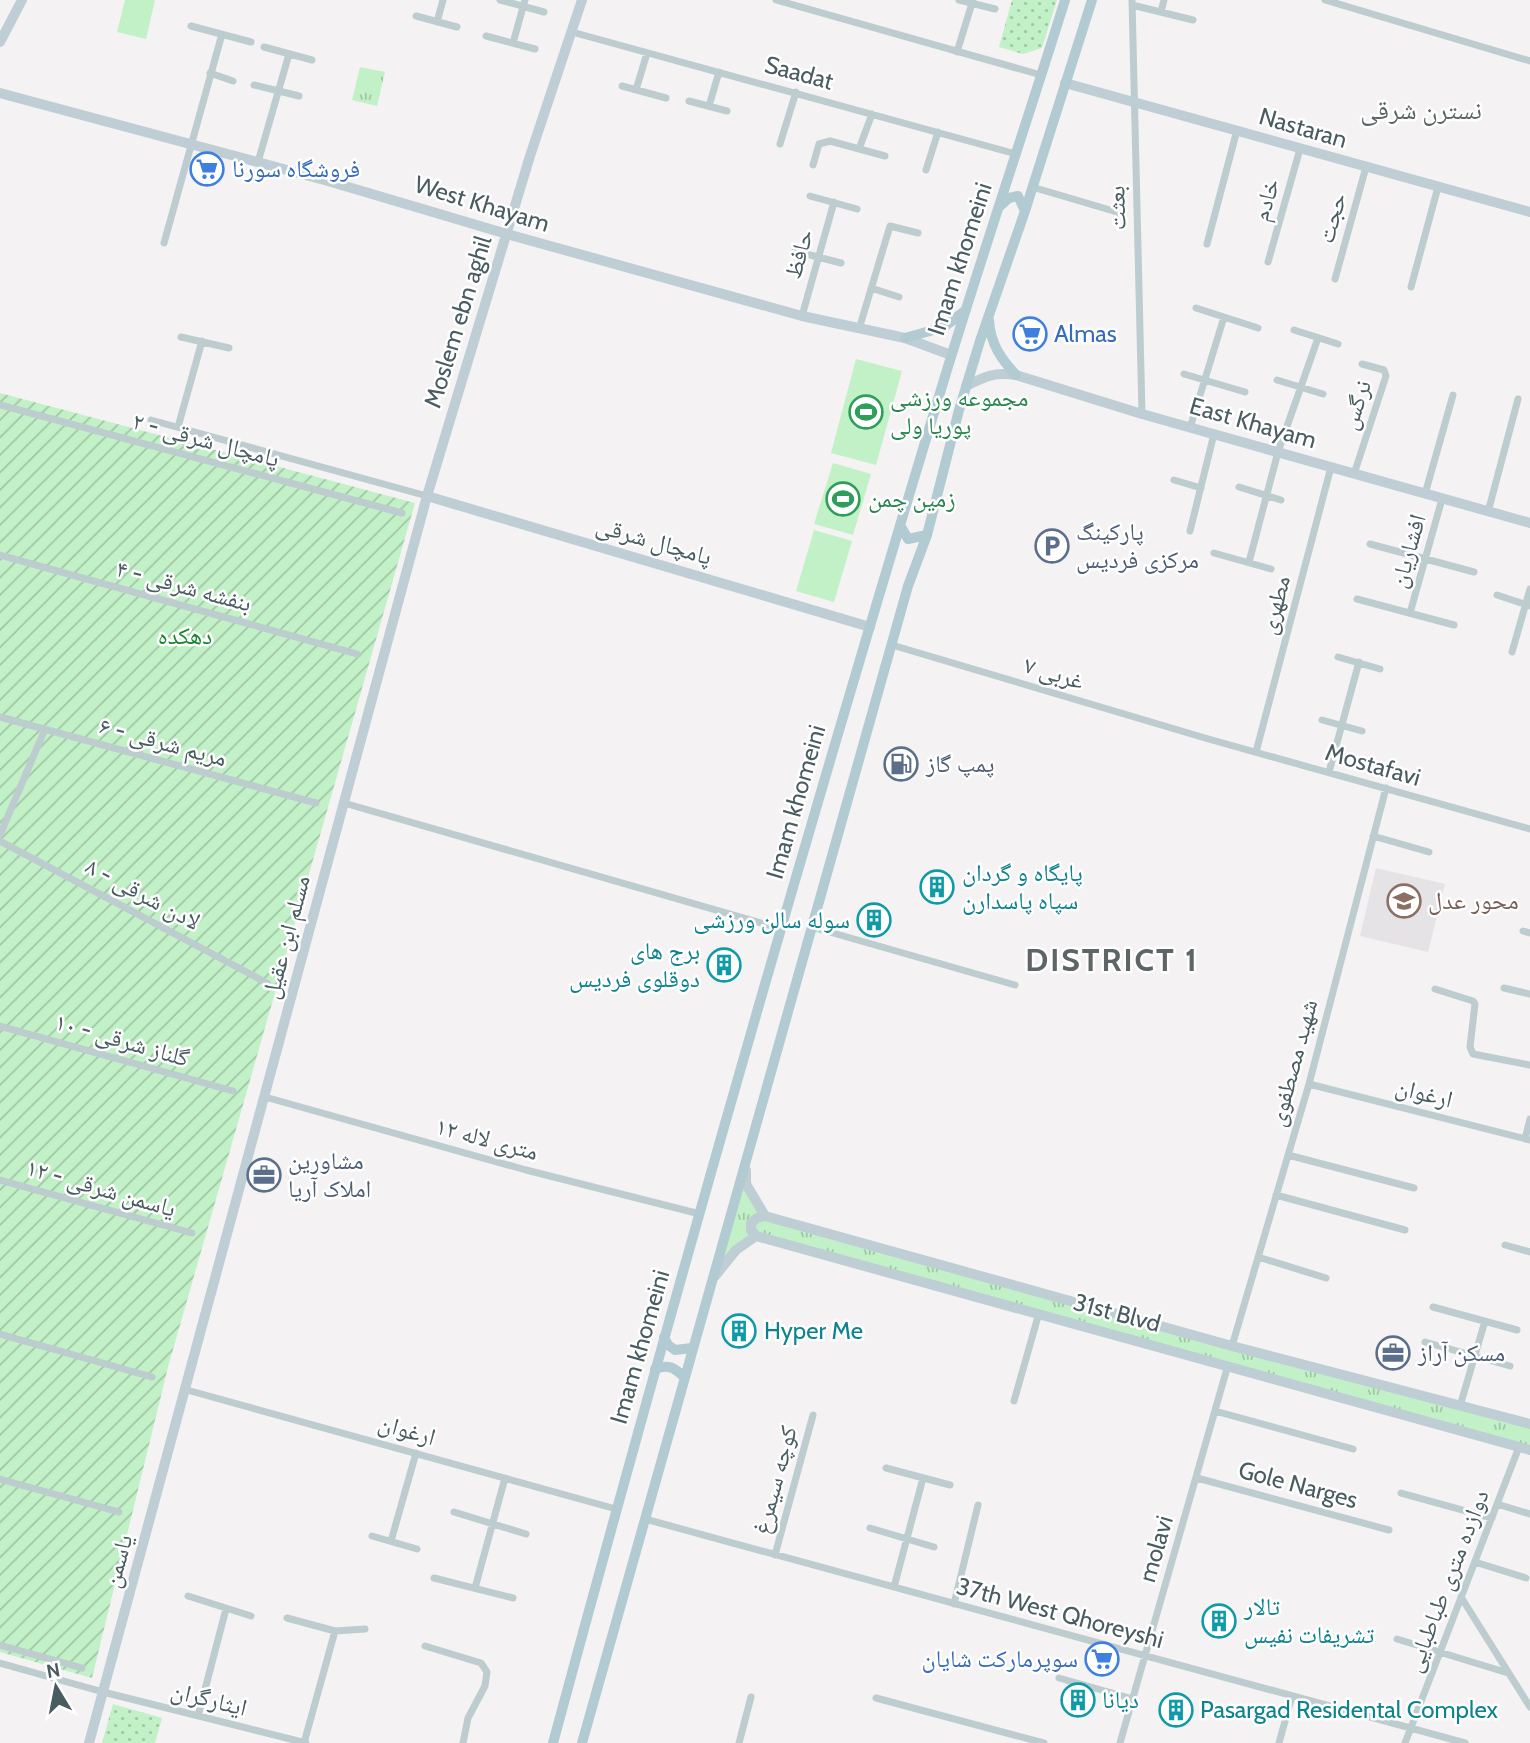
<svg xmlns="http://www.w3.org/2000/svg" width="1530" height="1743" viewBox="0 0 1530 1743" font-family="Cabin,'Noto Naskh Arabic',sans-serif">
  <style>
    .education { fill: #e5e3e5 }
    .grass { fill: url(#grass-tufts) }
    .park { fill: url(#park-dots) }
    .garden { fill: url(#garden-furrows) }
    .pitch { fill: #c2f1c7 }
    .lines { fill: none; stroke-linecap: round; stroke-linejoin: round }
    .street { stroke: #bdcccf; stroke-width: 7 }
    .secondary { stroke: #beced4; stroke-width: 10 }
    .primary { stroke: #b2cad1; stroke-width: 10 }
    .labels { text-anchor: middle; stroke-width: 5; stroke-linejoin: round; paint-order: stroke }
    .street-label { font-size: 24px; fill: #495c61; stroke: #fff }
    .shop-label { font-size: 24px; fill: #366cbe; stroke: #fff; text-anchor: start }
    .leisure-label { font-size: 24px; fill: #27864d; stroke: #fff; text-anchor: start }
    .service-label { font-size: 24px; fill: #4e5e75; stroke: #fff; text-anchor: start }
    .park-label { font-size: 24px; fill: #16862f; stroke: #fff }
    .culture-label { font-size: 24px; fill: #0d838f; stroke: #fff; text-anchor: start }
    .education-label { font-size: 24px; fill: #785e54; stroke: #fff; text-anchor: start }
    .neighbourhood-label { font-size: 26px; fill: #5e6567; stroke: #fff }
    .district-label { font-size: 32px; font-weight: bold; letter-spacing: 2px; fill: #5e6567; stroke: #fff }
  </style>
  <defs>
    <pattern id="grass-tufts" width="24" height="20" patternUnits="userSpaceOnUse" patternTransform="scale(1.75)"><rect width="24" height="20" fill="#c2f1c7"/><path d="M3 7l-1-3M5 7V3M7 7l1-3M15 17l-1-3M17 17v-4M19 17l1-3" fill="none" stroke="#a0c6a5"/></pattern>
    <pattern id="park-dots" width="8" height="8" patternUnits="userSpaceOnUse" patternTransform="scale(1.75)"><rect width="8" height="8" fill="#c2f1c7"/><path d="M2 2h.1M6 6h.1" fill="none" stroke="#a0c6a5" stroke-width="1.8" stroke-linecap="round"/></pattern>
    <pattern id="garden-furrows" width="10" height="10" patternUnits="userSpaceOnUse" patternTransform="scale(1.75)"><rect width="10" height="10" fill="#c2f1c7"/><path d="M-1 1l2-2M0 10L10 0M9 11l2-2" fill="none" stroke="#a0c6a5"/></pattern>
  </defs>
  <rect width="100%" height="100%" fill="#f4f2f3"/>
  <path class="education" d="M1376 868 1445 884 1428 952 1360 936Z"/>
  <path class="grass" d="M360 67 385 72 377 106 352 100Z
    M742 1184 759 1213 751 1235 719 1262Z
    M764 1219 1530 1427V1446L757 1233 754 1225Z"/>
  <path class="park" d="M1012 0H1057L1042 48 1023 54 999 47Z
    M113 1704 162 1718 155 1743H102Z"/>
  <path class="garden" d="M0 393 415 503 168 1367 92 1678 0 1652Z"/>
  <path class="pitch" d="M125 0H155L146 39 117 32Z
    M856 359 902 371 876 465 831 453Z
    M833 463 871 474 853 535 814 524Z
    M814 530 852 541 834 602 796 591Z"/>
  <g class="lines">
    <path class="street" d="M500 0 544 12
      M776 0 1041 75
      M959 0 995 9
      M1132 0 1142 414
      M1325 0 1530 61
      M1132 5 1193 20
      M1161 12 1164 0
      M416 16 457 27
      M437 22 443 0
      M191 26 251 42
      M572 32 1016 154
      M486 36 535 49
      M513 43 525 0
      M264 47 312 60
      M957 52 973 0
      M210 73 233 81
      M254 85 299 96
      M622 86 666 98
      M636 90 647 53
      M689 101 727 111
      M709 106 719 72
      M780 144 796 92
      M859 149 872 114
      M258 162 289 54
      M813 165 819 144 830 141 885 156
      M926 170 938 132
      M1032 187 1117 212
      M810 196 857 209
      M164 243 222 34
      M1207 244 1237 130
      M795 251 841 263
      M1268 262 1300 149
      M1335 279 1366 167
      M1411 287 1438 187
      M871 288 899 297
      M1196 308 1258 328
      M802 316 834 202
      M859 329 890 226 918 233
      M1294 330 1338 344
      M181 337 229 348
      M1184 374 1245 392
      M1277 380 1323 394
      M0 405 402 513
      M151 420 427 496
      M178 427 202 341
      M1190 428 1224 317
      M1354 474 1386 376 1384 370 1362 364
      M1174 480 1201 488
      M1239 487 1281 500
      M1425 494 1453 395
      M1488 512 1518 399
      M1190 531 1214 434
      M1370 544 1474 572
      M1214 553 1271 569
      M0 555 357 654
      M1249 562 1278 452 1318 338
      M1497 595 1530 606
      M1357 599 1454 625
      M1410 613 1442 499
      M892 645 1205 738 1530 829
      M1512 652 1530 589
      M1338 657 1380 669
      M0 717 316 803
      M1322 720 1362 731
      M1256 752 1331 467
      M1329 772 1359 662
      M344 803 782 929
      M0 835 45 729
      M1373 836 1429 852
      M0 841 267 983
      M812 927 1015 985
      M1523 931 1530 933
      M1504 988 1530 994
      M1435 989 1473 1001 1475 1004 1470 1047 1473 1054 1530 1065
      M0 1026 233 1091
      M1309 1084 1530 1140
      M265 1097 526 1170 700 1214
      M1525 1139 1530 1119
      M1288 1155 1414 1188
      M0 1180 192 1233
      M1276 1195 1405 1230
      M1505 1245 1530 1252
      M1258 1257 1326 1278
      M1433 1307 1517 1330
      M0 1334 152 1377
      M1425 1342 1510 1366
      M1232 1346 1309 1084 1386 788
      M187 1390 616 1509
      M1014 1401 1039 1313
      M1460 1406 1485 1321
      M1215 1411 1353 1449
      M886 1468 950 1485
      M1197 1478 1389 1530
      M0 1479 119 1512
      M1401 1493 1492 1518
      M1497 1504 1530 1514
      M454 1512 526 1534
      M645 1519 1465 1743
      M870 1528 934 1547
      M372 1536 417 1549
      M391 1541 416 1453
      M775 1555 813 1415
      M1475 1562 1526 1578
      M434 1578 513 1598
      M894 1587 923 1478
      M475 1588 505 1478
      M188 1596 251 1616
      M1461 1597 1530 1707
      M954 1604 978 1505
      M287 1618 335 1631
      M1397 1639 1508 1673
      M0 1645 82 1668
      M425 1646 481 1663 487 1672 485 1686 468 1718 463 1743
      M0 1663 103 1692 306 1743
      M1059 1678 1133 1699
      M876 1698 1044 1743
      M198 1716 226 1609
      M304 1743 335 1631 365 1629
      M739 1743 751 1697
      M1120 1743 1228 1365
      M1279 1743 1292 1696
      M1405 1743 1519 1447"/>
    <path class="secondary" d="M0 42 22 0
      M1065 83 1530 212
      M0 93 328 181 507 234 802 316 905 338 951 355
      M966 386C986 376 994 372 1016 375L1142 414 1530 523
      M427 496 870 627
      M746 1170V1184L765 1216 1232 1346 1530 1424
      M756 1236 751 1230V1223L757 1218 765 1216
      M715 1276 736 1250 756 1236 1530 1450
      M89 1743 427 496 530 156 582 0"/>
    <path class="primary" d="M1000 206 1009 198 1018 196 1025 211
      M989 320C990 343 1001 359 1016 375
      M905 338 944 327 966 310
      M900 525 908 539 927 535
      M664 1337 668 1345 675 1350 692 1348
      M655 1369C668 1364 674 1367 684 1377
      M553 1743C676 1288 806 834 943 383 982 255 1025 128 1065 0
      M582 1743 908 586 927 535 959 410 980 341 1025 211 1092 0"/>
  </g>
  <defs>
    <symbol id="supermarket-ring" viewBox="-11 -11 22 22"><circle r="9.5" fill="#fff" stroke="#3f7fe0" stroke-width="1.5"/><path d="M-6-5.5h2.5l.6 2H6L4.5 2H-2.5L-4.4-4H-6ZM-1.5 3.2a1.3 1.3 0 1 0 .1 0ZM3 3.2a1.3 1.3 0 1 0 .1 0Z" fill="#3f7fe0"/></symbol>
    <symbol id="stadium-ring" viewBox="-11 -11 22 22"><circle r="9.5" fill="#fff" stroke="#2e9e5b" stroke-width="1.5"/><path d="M0-5a6.5 5 0 1 0 0 10a6.5 5 0 1 0 0-10ZM-3.5-1.8h7v3.6h-7Z" fill="#2e9e5b"/></symbol>
    <symbol id="parking-ring" viewBox="-11 -11 22 22"><circle r="9.5" fill="#fff" stroke="#5c6f8a" stroke-width="1.5"/><path d="M-3.5-5.5H1a3.5 3.5 0 0 1 0 7H-1V5.5H-3.5ZM-1-3.4V-.6H.8a1.4 1.4 0 0 0 0-2.8Z" fill="#5c6f8a"/></symbol>
    <symbol id="fuel-ring" viewBox="-11 -11 22 22"><circle r="9.5" fill="#fff" stroke="#5c6f8a" stroke-width="1.5"/><path d="M-5.5-6h7V0h2V4h1.3V-2.5L3-4.5l.8-.8L6-3V5H2.5V1h-1V6h-7ZM-4.2-4.7v3.2H.2V-4.7Z" fill="#5c6f8a"/></symbol>
    <symbol id="building-ring" viewBox="-11 -11 22 22"><circle r="9.5" fill="#fff" stroke="#0f9aa8" stroke-width="1.5"/><path d="M-4-6H4V6H1V3H-1V6H-4ZM-2.5-4.3h1.7v1.8h-1.7ZM.8-4.3h1.7v1.8H.8ZM-2.5-1h1.7V.8h-1.7ZM.8-1h1.7V.8H.8Z" fill="#0f9aa8"/></symbol>
    <symbol id="school-ring" viewBox="-11 -11 22 22"><circle r="9.5" fill="#fff" stroke="#8d6e63" stroke-width="1.5"/><path d="M0-5L7-2L0 1L-7-2ZM-4 1L0 2.5L4 1V4Q0 6-4 4Z" fill="#8d6e63"/></symbol>
    <symbol id="office-ring" viewBox="-11 -11 22 22"><circle r="9.5" fill="#fff" stroke="#5c6f8a" stroke-width="1.5"/><path d="M-6-3h4V-5.5h4V-3h4V5H-6ZM-1-4.5V-3h2v-1.5ZM-6 0V1H6V0Z" fill="#5c6f8a"/></symbol>
  </defs>
  <g fill-rule="evenodd">
    <use href="#supermarket-ring" x="188" y="150" width="38" height="38"/>
    <use href="#supermarket-ring" x="1011" y="315" width="38" height="38"/>
    <use href="#stadium-ring" x="847" y="393" width="38" height="38"/>
    <use href="#stadium-ring" x="824" y="480" width="38" height="38"/>
    <use href="#parking-ring" x="1033" y="527" width="38" height="38"/>
    <use href="#fuel-ring" x="882" y="745" width="38" height="38"/>
    <use href="#building-ring" x="918" y="868" width="38" height="38"/>
    <use href="#school-ring" x="1385" y="882" width="38" height="38"/>
    <use href="#building-ring" x="855" y="901" width="38" height="38"/>
    <use href="#building-ring" x="705" y="946" width="38" height="38"/>
    <use href="#office-ring" x="245" y="1156" width="38" height="38"/>
    <use href="#building-ring" x="720" y="1312" width="38" height="38"/>
    <use href="#office-ring" x="1374" y="1334" width="38" height="38"/>
    <use href="#building-ring" x="1200" y="1602" width="38" height="38"/>
    <use href="#supermarket-ring" x="1083" y="1640" width="38" height="38"/>
    <use href="#building-ring" x="1059" y="1681" width="38" height="38"/>
    <use href="#building-ring" x="1157" y="1691" width="38" height="38"/>
  </g>
  <g class="labels">
    <g class="street-label">
      <text transform="translate(799 73) rotate(15)" y="8">Saadat</text>
      <text transform="translate(1303 128) rotate(16)" y="8">Nastaran</text>
      <text transform="translate(1266 200) rotate(-74)" y="8">خادم</text>
      <text transform="translate(482 204) rotate(17)" y="8">West Khayam</text>
      <text transform="translate(1117 208) rotate(-92)" y="8">بعثت</text>
      <text transform="translate(1332 218) rotate(-74)" y="8">حجت</text>
      <text transform="translate(799 254) rotate(-74)" y="8">حافظ</text>
      <text transform="translate(960 259) rotate(-72)" y="8">Imam khomeini</text>
      <text transform="translate(458 322) rotate(-73)" y="8">Moslem ebn aghil</text>
      <text transform="translate(1356 405) rotate(-72)" y="8">نرگس</text>
      <text transform="translate(1253 423) rotate(16)" y="8">East Khayam</text>
      <text transform="translate(206 440) rotate(15)" y="8">پامچال شرقی - ۲</text>
      <text transform="translate(654 541) rotate(16)" y="8">پامچال شرقی</text>
      <text transform="translate(1408 551) rotate(-74)" y="8">افشاریان</text>
      <text transform="translate(184 586) rotate(15)" y="8">بنفشه شرقی - ۴</text>
      <text transform="translate(1275 605) rotate(-75)" y="8">مطهری</text>
      <text transform="translate(1054 673) rotate(17)" y="8">۷ غربی</text>
      <text transform="translate(163 742) rotate(15)" y="8">مریم شرقی - ۶</text>
      <text transform="translate(1373 765) rotate(16)" y="8">Mostafavi</text>
      <text transform="translate(796 802) rotate(-74)" y="8">Imam khomeini</text>
      <text transform="translate(143 894) rotate(28)" y="8">لادن شرقی - ۸</text>
      <text transform="translate(286 937) rotate(-75)" y="8">مسلم ابن عقیل</text>
      <text transform="translate(122 1040) rotate(16)" y="8">گلناز شرقی - ۱۰</text>
      <text transform="translate(1293 1063) rotate(-75)" y="8">شهید مصطفوی</text>
      <text transform="translate(1424 1093) rotate(14)" y="8">ارغوان</text>
      <text transform="translate(487 1139) rotate(15)" y="8">۱۲ متری لاله</text>
      <text transform="translate(101 1188) rotate(16)" y="8">یاسمن شرقی - ۱۲</text>
      <text transform="translate(1117 1313) rotate(15)" y="8">31st Blvd</text>
      <text transform="translate(640 1347) rotate(-74)" y="8">Imam khomeini</text>
      <text transform="translate(407 1430) rotate(16)" y="8">ارغوان</text>
      <text transform="translate(775 1480) rotate(-75)" y="8">کوچه سیمرغ</text>
      <text transform="translate(1298 1485) rotate(15)" y="8">Gole Narges</text>
      <text transform="translate(1156 1549) rotate(-74)" y="8">molavi</text>
      <text transform="translate(118 1561) rotate(-75)" y="8">یاسمن</text>
      <text transform="translate(1447 1581) rotate(-69)" y="8">دوازده متری طباطبایی</text>
      <text transform="translate(1060 1613) rotate(15)" y="8">37th West Qhoreyshi</text>
      <text transform="translate(209 1699) rotate(14)" y="8">ایثارگران</text>
    </g>
    <g class="shop-label">
      <text x="232" y="177">فروشگاه سورنا</text>
      <text x="1054" y="342">Almas</text>
      <text x="1078" y="1667" text-anchor="end">سوپرمارکت شایان</text>
    </g>
    <g class="leisure-label">
      <text x="890" y="406">مجموعه ورزشی<tspan x="890" dy="28">پوریا ولی</tspan></text>
      <text x="868" y="507">زمین چمن</text>
    </g>
    <g class="service-label">
      <text x="1076" y="540">پارکینگ<tspan x="1076" dy="28">مرکزی فردیس</tspan></text>
      <text x="926" y="772">پمپ گاز</text>
      <text x="288" y="1169">مشاورین<tspan x="288" dy="28">املاک آریا</tspan></text>
      <text x="1418" y="1361">مسکن آراز</text>
    </g>
    <g class="park-label">
      <text x="185" y="644">دهکده</text>
    </g>
    <g class="culture-label">
      <text x="962" y="881">پایگاه و گردان<tspan x="962" dy="28">سپاه پاسدارن</tspan></text>
      <text x="850" y="928" text-anchor="end">سوله سالن ورزشی</text>
      <text x="700" y="959" text-anchor="end">برج های<tspan x="700" dy="28">دوقلوی فردیس</tspan></text>
      <text x="764" y="1339">Hyper Me</text>
      <text x="1244" y="1615">تالار<tspan x="1244" dy="28">تشریفات نفیس</tspan></text>
      <text x="1102" y="1708">دیانا</text>
      <text x="1200" y="1718">Pasargad Residental Complex</text>
    </g>
    <g class="education-label">
      <text x="1428" y="909">محور عدل</text>
    </g>
    <g class="neighbourhood-label">
      <text x="1421" y="119">نسترن شرقی</text>
    </g>
    <g class="district-label">
      <text x="1112" y="971">DISTRICT 1</text>
    </g>
  </g>
  <g transform="translate(56 1687) rotate(350)" stroke="#ffffff" stroke-width="5" paint-order="stroke">
  <path d="M0-5L12 26L0 18L-12 26Z" fill="#495c61"/>
  <text y="-10" font-size="19" font-weight="bold" text-anchor="middle" fill="#495c61">N</text>
  </g>
</svg>
